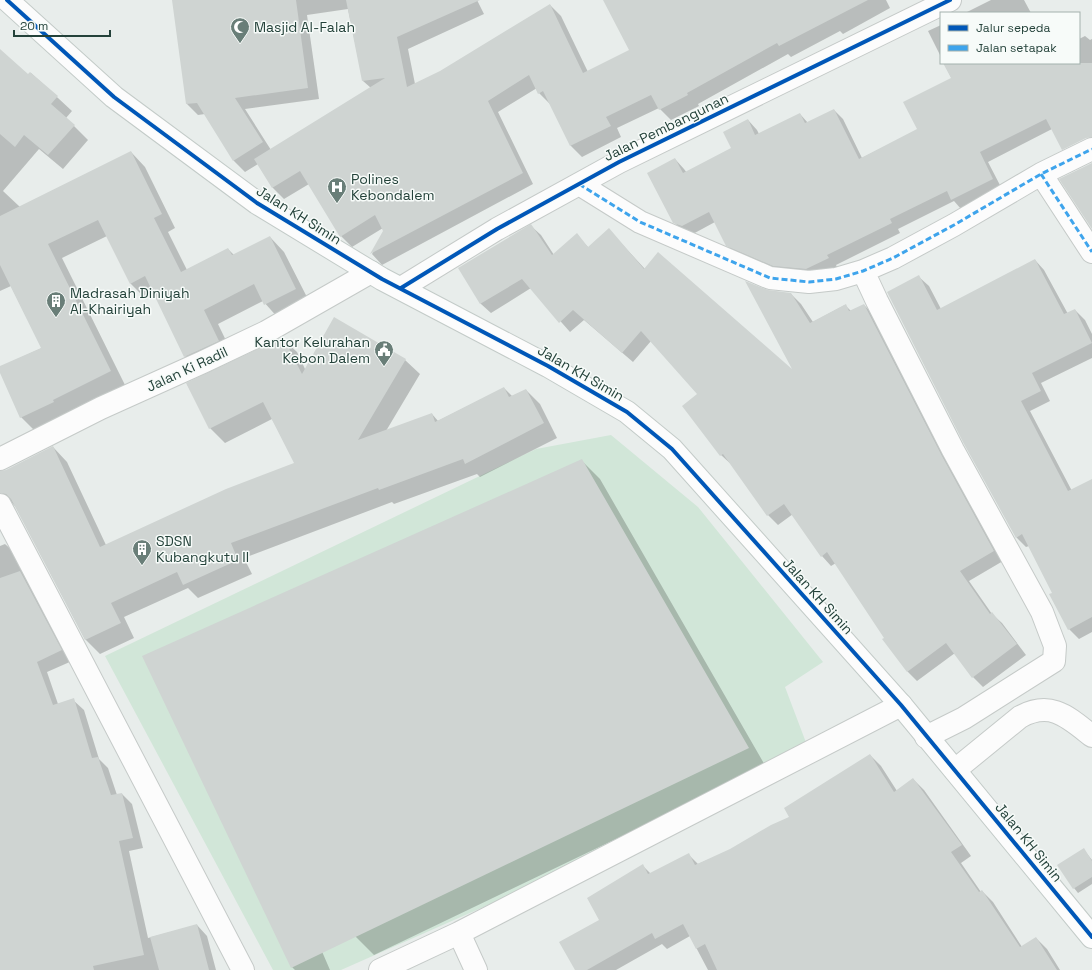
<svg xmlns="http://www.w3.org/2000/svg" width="1092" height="970" viewBox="0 0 1092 970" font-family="'Space Grotesk',sans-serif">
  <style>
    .green { fill: #d1e6d8 }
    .shadow { fill: #0003; fill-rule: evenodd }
    .building { fill: #cfd4d2 }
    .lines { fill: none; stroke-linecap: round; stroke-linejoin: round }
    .street-casing { stroke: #c5cac8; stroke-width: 24 }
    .secondary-casing { stroke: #c3cbc8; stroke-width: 24 }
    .street { stroke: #fcfcfc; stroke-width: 22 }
    .secondary { stroke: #fcfcfc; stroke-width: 22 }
    .quiet { stroke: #3ea4ec; stroke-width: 3; stroke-dasharray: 6 3; stroke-linecap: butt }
    .cycleway-casing { stroke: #f7fbf9; stroke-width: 6 }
    .cycleway { stroke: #0057b8; stroke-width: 4 }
    .labels { text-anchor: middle; stroke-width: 3; stroke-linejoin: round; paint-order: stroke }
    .poi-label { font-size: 14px; fill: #24423a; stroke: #f7fbf9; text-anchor: start }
    .street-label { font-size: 14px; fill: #24423a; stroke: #f7fbf9 }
  </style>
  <rect width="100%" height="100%" fill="#e8edeb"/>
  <path class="green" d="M611 435 698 507 823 662 785 687 813 761 341 970H273L105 656 536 449Z"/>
  <path class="shadow" d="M173 0H477L484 14 408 49 415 84 440 72 550 5 561 16 588 72 630 51 640 0H886L890 8 843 34 840 31 791 57 788 54 698 104 699 106 671 120 659 108 617 128 621 137 582 157 571 146 551 105 539 93 537 88 498 112 533 184 382 265 372 254 385 231 383 228 352 247 341 236 309 184 284 199 273 188 258 164 245 172 234 161 205 114 198 115 187 104ZM348 9 363 81 371 88 271 150 245 109 319 99 307 15Z
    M991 0H1024L1031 13H965Z
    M941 25V57L928 31Z
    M1085 36 1090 40 1092 39V126L1052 129 988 162 1002 189 961 209 954 201 898 229 900 233 836 265 837 267 816 278 783 275 737 255 727 245 715 222 691 235 684 232 674 222 675 159 684 169 687 173 732 149 748 120 757 130 759 134 800 114 808 123 834 110 843 119 862 158 918 130 952 79 944 63H1079V39Z
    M0 50 28 76 31 73 72 111 66 118 88 140 63 169 39 149 3 191 20 207 131 152 145 167 175 228 168 232 187 270 228 249 234 255 270 237 284 252 310 303 279 319 263 301 218 324 233 355 199 371 185 356 154 293 145 298 131 284 107 236 62 258 125 385 36 432 21 417 0 371V367L42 348 11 286 0 291Z
    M531 226 541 235 554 255 576 235 589 248 609 230 645 269 795 373 768 291 791 294 801 304 813 322 845 305 851 311 864 305 874 315 1003 561 969 581 992 614 1002 623 1026 655 983 687 973 677 955 653 917 681 908 672 884 639 885 638 836 563 831 566 822 556 793 514 778 525 768 515 732 465 721 455 698 394 651 341 633 362 584 320 570 332 531 288 491 313 481 304 460 268Z
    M1035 260 1044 270 1068 314 1075 310 1085 320 1092 334V358L1041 383 1050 401 1030 411 1072 491 1092 480V632L1079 639 1069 629 1053 593 1029 546 1026 547 1017 538 919 277 929 286 941 309Z
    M282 338 297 352 305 369 405 360 420 374 386 431 432 414 438 421 504 388 512 396 526 390 540 404 557 438 480 477 477 474 394 504 392 502 244 558 252 574 198 598 188 588 124 617 134 638 100 654 85 639 16 507 1 492 0 472 6 471 53 447 67 462 106 545 296 464 272 419 225 443 210 428 187 384Z
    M582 461 600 479 766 767 374 955 356 937 328 882 298 896 330 970H295L292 967 144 656Z
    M5 544 16 554 72 661 47 672 58 704 73 700 84 710 99 759 108 768 117 795 122 794 132 804 143 848 129 851 148 938 197 925 207 936 216 970H0V546Z
    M870 755 881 766 897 791 913 779 924 790 971 856 961 863 981 892 982 891 993 902 1022 947 1036 938 1047 949 1060 970H708L690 936 667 949 662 944 616 970H576L601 921 643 866 651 874 689 855 698 864 731 850 790 817Z
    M1084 850 1092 860V884L1078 893 1074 888Z"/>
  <path class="building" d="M172 0H296L308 88 235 98 263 142 233 161 197 103 186 104Z
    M346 0H480L397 37 407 87 440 71 550 4 583 73 629 50 603 0H868L779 46 777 43 687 93 688 95 659 110 651 95 606 117 611 126 570 146 543 91 538 94 529 75 488 101 523 173 370 254 383 231 375 215 340 237 300 171 272 188 254 159 385 78 362 81Z
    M0 49 28 74 30 72 58 96 51 104 75 125 48 155 24 135 15 147 0 134Z
    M943 63H1092V137L1086 138 1062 150 1046 119 980 152 993 179 951 200 947 191 890 219 892 223 827 255 829 258 806 269 773 266 726 246 709 212 682 226 673 223 647 173 675 158 683 173 731 148 723 132 748 119 755 135 800 113 805 123 834 109 859 159 917 129 903 102 951 78Z
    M131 151 162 214 154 218 181 272 228 248 232 255 270 236 296 289 264 305 254 284 204 310 219 341 184 357 145 276 130 284 98 220 48 244 111 371 53 400 54 402 20 418 0 373V366L41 348 0 265V216Z
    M1092 163V229L1059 179Z
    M531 224 552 255 577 233 588 247 609 228 644 269 658 252 792 369 745 281 768 290 791 293 810 323 846 304 849 311 864 304 942 456 994 551 960 571 990 614 992 612 1017 644 972 678 946 643 907 672 882 639 884 638 827 552 821 557 784 504 767 516 723 454 720 456 682 406 697 394 641 331 622 353 573 310 559 323 522 279 480 304 458 268Z
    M1035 259 1064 314 1075 309 1092 343 1032 373 1041 391 1021 401 1068 491 1092 479V617L1068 630 1049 594 1052 593 1022 534 1016 538 964 444 887 292 919 275 937 310Z
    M334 317 406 359 358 440 432 413 435 422 504 387 509 397 526 389 544 423 465 464 463 459 379 490 378 488 231 543 238 560 183 585 177 572 111 603 121 623 85 640 11 499 6 494 0 493V471L6 470 53 446 100 547 226 489 294 463 263 402 209 429 186 383 283 337 302 374Z
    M582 459 749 748 291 968 142 656Z
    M20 571 62 650 37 662 53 705 74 698 92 758 98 757 111 795 122 793 133 838 119 841 144 955 93 966 94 970H0V578Z
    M870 754 894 792 913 778 962 845 951 852 979 892 982 890 1020 947 1036 937 1057 970H717L705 944 696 949 683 924 655 939 652 933 587 970H575L559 942 599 920 587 898 643 864 648 874 689 853 695 865 730 849 771 825 789 817 784 808Z
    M1084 848 1092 861V877L1073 889 1057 865Z
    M197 924 209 970H159L150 937Z"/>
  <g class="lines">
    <defs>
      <path id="street" d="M1041 174 1092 252
        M579 184 640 222 770 278 809 282 836 279 863 271 893 258 954 225 1041 174 1092 149
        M863 271 877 301 953 450 1042 612 1055 646 1054 661 964 718 926 737
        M401 288 497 229 619 162 950 0
        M0 459 101 408 203 362 266 332 371 272
        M0 505 243 970
        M955 770 1020 717C1051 700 1068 717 1092 736
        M459 933 476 970
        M380 970 459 933 901 705"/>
      <path id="secondary" d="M7 0 114 97 257 203 382 279 548 366 627 412 672 449 901 705 1092 937"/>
    </defs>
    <use href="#street" class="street-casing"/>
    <use href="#secondary" class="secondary-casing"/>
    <use href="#street" class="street"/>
    <use href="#secondary" class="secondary"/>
    <path class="quiet" d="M1041 174 1092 252
      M579 184 640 222 770 278 809 282 836 279 863 271 893 258 954 225 1041 174 1092 149"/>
    <defs>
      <path id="cycleway" d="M7 0 114 97 257 203 382 279 548 366 627 412 672 449 901 705 1092 937
        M401 288 497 229 619 162 950 0"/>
    </defs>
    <use href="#cycleway" class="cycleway-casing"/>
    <use href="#cycleway" class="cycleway"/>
  </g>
  <defs>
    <symbol id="mosque-pin" viewBox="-11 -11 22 30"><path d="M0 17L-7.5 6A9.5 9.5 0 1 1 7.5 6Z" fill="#697e78" stroke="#f7fbf9"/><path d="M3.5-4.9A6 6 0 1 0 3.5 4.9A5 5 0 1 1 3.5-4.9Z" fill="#fff"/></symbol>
    <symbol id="hospital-pin" viewBox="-11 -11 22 30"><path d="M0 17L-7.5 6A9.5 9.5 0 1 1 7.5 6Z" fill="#697e78" stroke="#f7fbf9"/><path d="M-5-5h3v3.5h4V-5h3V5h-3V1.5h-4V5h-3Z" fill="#fff"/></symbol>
    <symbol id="building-pin" viewBox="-11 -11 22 30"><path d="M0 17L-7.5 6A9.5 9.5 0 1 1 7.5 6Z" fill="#697e78" stroke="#f7fbf9"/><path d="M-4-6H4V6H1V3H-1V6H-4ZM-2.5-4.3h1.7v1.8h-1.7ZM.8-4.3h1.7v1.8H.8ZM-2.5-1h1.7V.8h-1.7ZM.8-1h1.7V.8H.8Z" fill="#fff"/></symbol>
    <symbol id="civic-pin" viewBox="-11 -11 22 30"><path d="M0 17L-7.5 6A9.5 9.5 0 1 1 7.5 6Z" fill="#697e78" stroke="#f7fbf9"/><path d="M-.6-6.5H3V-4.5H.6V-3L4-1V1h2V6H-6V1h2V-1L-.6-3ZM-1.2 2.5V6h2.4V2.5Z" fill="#fff"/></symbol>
  </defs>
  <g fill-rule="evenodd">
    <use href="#mosque-pin" x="229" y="16" width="22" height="30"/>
    <use href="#hospital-pin" x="326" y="176" width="22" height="30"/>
    <use href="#building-pin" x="45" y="290" width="22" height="30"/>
    <use href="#civic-pin" x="373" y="339" width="22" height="30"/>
    <use href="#building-pin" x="131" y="538" width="22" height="30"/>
  </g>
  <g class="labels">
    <g class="poi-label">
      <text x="254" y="32">Masjid Al-Falah</text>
      <text x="351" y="184">Polines<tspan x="351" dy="16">Kebondalem</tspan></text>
      <text x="70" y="298">Madrasah Diniyah<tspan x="70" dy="16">Al-Khairiyah</tspan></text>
      <text x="370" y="347" text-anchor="end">Kantor Kelurahan<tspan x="370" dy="16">Kebon Dalem</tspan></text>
      <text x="156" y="546">SDSN<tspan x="156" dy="16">Kubangkutu II</tspan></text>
    </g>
    <g class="street-label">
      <text transform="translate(666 127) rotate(-26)" y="5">Jalan Pembangunan</text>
      <text transform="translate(299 215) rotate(32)" y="5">Jalan KH Simin</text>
      <text transform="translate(187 369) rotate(-25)" y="5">Jalan Ki Radil</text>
      <text transform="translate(581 373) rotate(30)" y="5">Jalan KH Simin</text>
      <text transform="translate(818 596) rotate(48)" y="5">Jalan KH Simin</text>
      <text transform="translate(1029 842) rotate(51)" y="5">Jalan KH Simin</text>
    </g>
  </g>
  <rect x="940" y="12" width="140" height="52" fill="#f7fbf9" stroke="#a3b1ad"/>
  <rect x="948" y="25" width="20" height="6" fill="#0057b8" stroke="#a3b1ad"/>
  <text x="976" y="32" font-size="12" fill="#24423a">Jalur sepeda</text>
  <rect x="948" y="45" width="20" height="6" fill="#3ea4ec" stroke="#a3b1ad"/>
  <text x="976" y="52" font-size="12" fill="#24423a">Jalan setapak</text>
  <path d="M14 30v6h96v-6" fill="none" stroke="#24423a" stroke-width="2"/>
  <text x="20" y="30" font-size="12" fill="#24423a" stroke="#f7fbf9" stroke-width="3" paint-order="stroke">20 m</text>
</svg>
